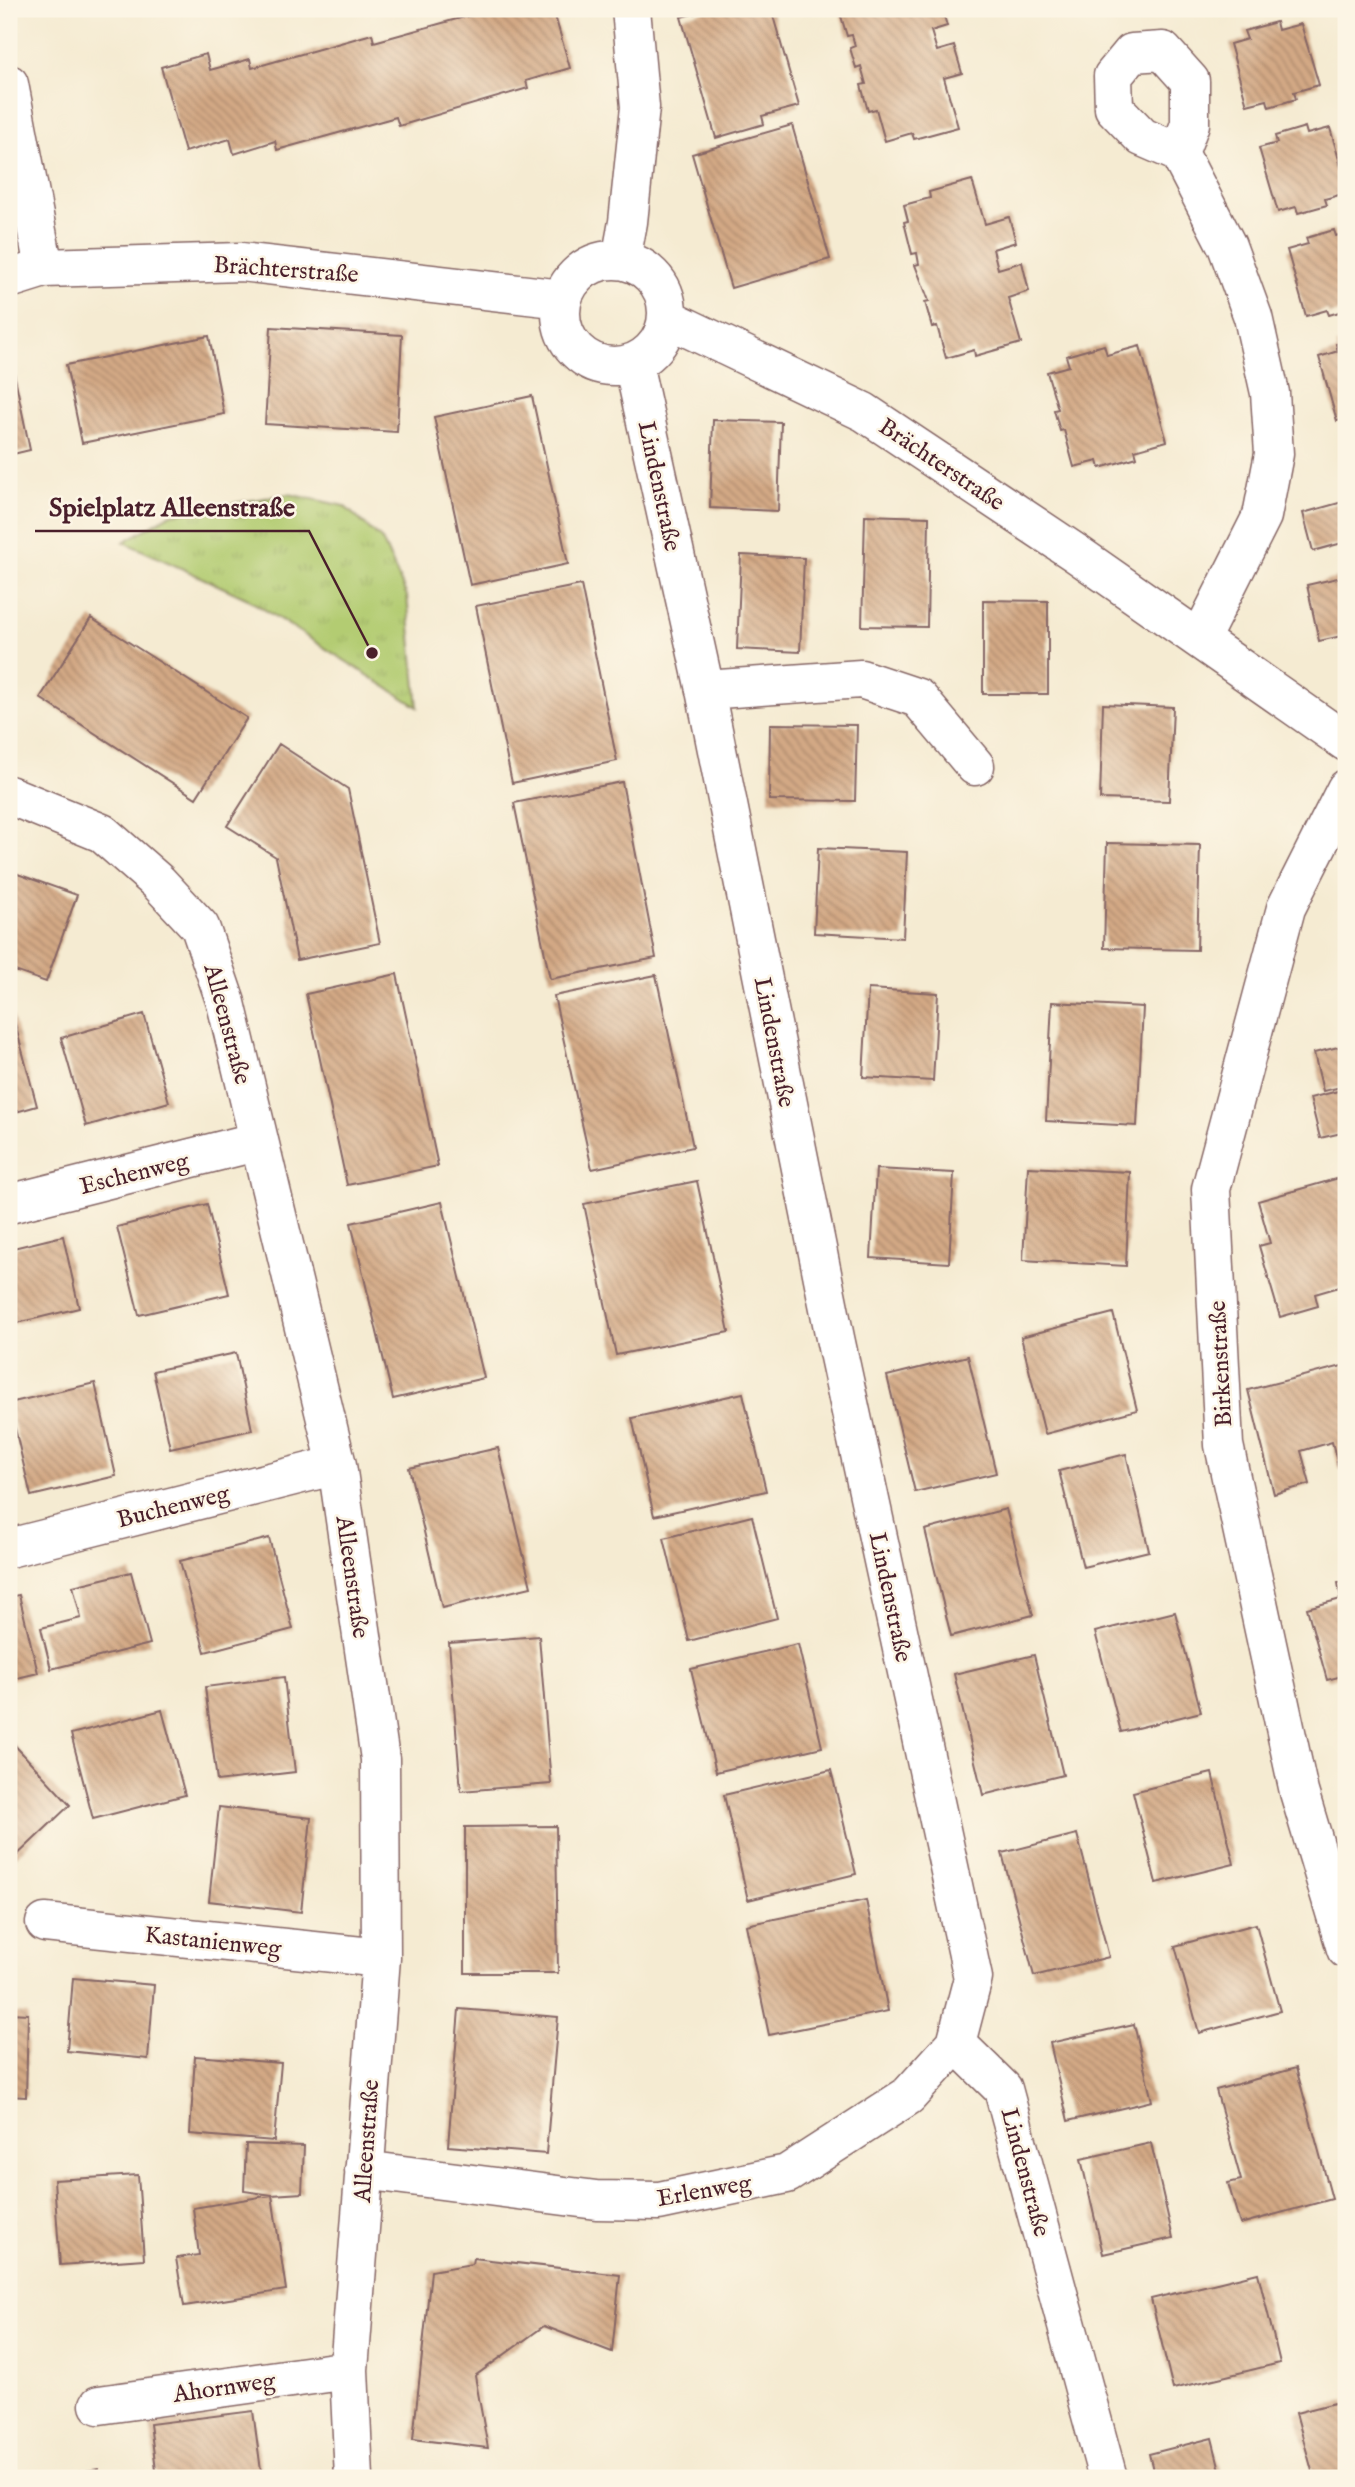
<svg xmlns="http://www.w3.org/2000/svg" width="1355" height="2487" viewBox="0 0 1355 2487" font-family="'IM FELL English',serif">
  <style>
    .park { fill: url(#park-tufts); stroke: #7e764e; stroke-width: 2 }
    .building { fill: url(#building-back-hatch) }
    .lines { fill: none; stroke-linecap: round; stroke-linejoin: round }
    .street-casing { stroke: #866665; stroke-width: 41 }
    .street { stroke: #fff; stroke-width: 38 }
    .labels { text-anchor: middle; stroke-width: 5; stroke-linejoin: round; paint-order: stroke }
    .street-label { font-size: 24px; fill: #4a1f2b; stroke: #fcf5e5 }
    .leader { fill: none; stroke: #4a1f2b; stroke-width: 2.5 }
    .callout-dot { fill: #4a1f2b; stroke: #fcf5e5; stroke-width: 2.5 }
    .callout-label { font-size: 26px; text-anchor: middle; font-weight: bold; fill: #4a1f2b; stroke: #fcf5e5; stroke-width: 5; stroke-linejoin: round; paint-order: stroke }
  </style>
  <defs>
    <pattern id="park-tufts" width="24" height="20" patternUnits="userSpaceOnUse" patternTransform="scale(1.75)"><rect width="24" height="20" fill="#b3cc72"/><path d="M3 7l-1-3M5 7V3M7 7l1-3M15 17l-1-3M17 17v-4M19 17l1-3" fill="none" stroke="#9baf63"/></pattern>
    <pattern id="building-back-hatch" width="6" height="6" patternUnits="userSpaceOnUse" patternTransform="scale(1.75)"><rect width="6" height="6" fill="#d3a985"/><path d="M-1 5l2 2M0 0l6 6M5-1l2 2" fill="none" stroke="#ad896d"/></pattern>
  </defs>
  <rect width="100%" height="100%" fill="#fcf5e5"/>
  <filter id="ink" filterUnits="userSpaceOnUse"><feTurbulence type="fractalNoise" baseFrequency=".0143" numOctaves="2"/><feDisplacementMap in="SourceGraphic" scale="14" xChannelSelector="R" yChannelSelector="G"/><feConvolveMatrix kernelMatrix="1 2 1 2 8 2 1 2 1" color-interpolation-filters="sRGB"/></filter>
  <filter id="wash" filterUnits="userSpaceOnUse"><feTurbulence type="fractalNoise" baseFrequency=".00686" numOctaves="4" result="noise"/><feDisplacementMap in="SourceGraphic" scale="28" xChannelSelector="R" yChannelSelector="G"/><feGaussianBlur stdDeviation="1.57" result="paint"/><feColorMatrix in="noise" values="0 0 0 0 0 0 0 0 0 0 0 0 0 0 0 0 0 1.4 0 .05"/><feComposite in="paint" operator="in"/></filter>
  <g filter="url(#wash)">
    <rect width="100%" height="100%" fill="#f5ebd2"/>
    <path class="park" d="M289 494 344 506 382 540 407 596 418 707 246 598 124 542 171 514Z"/>
    <g id="blocks">
      <path class="building" d="M493 9H553L570 68 526 81 528 88 399 126 396 117 277 150 275 141 234 154 230 139 185 152 161 67 206 54 210 70 250 59 252 68 372 34 374 42Z
        M711 9H771L799 106 762 116 764 124 716 138 681 17Z
        M845 9H942L947 26 931 31 937 51 954 46 962 73 944 78 958 127 914 139 912 133 885 141 876 109 868 111 861 85 866 84 861 66 856 68 850 48 855 46 852 35 847 36 840 13 846 11Z
        M1276 22 1278 30 1301 24 1319 85 1294 92 1296 99 1269 107 1267 100 1247 105 1230 44 1247 39 1244 31Z
        M792 125 830 259 731 288 692 154Z
        M1305 127 1307 134 1330 128 1346 184V193L1325 199 1327 205 1298 213 1296 207 1278 212 1259 148 1277 143 1275 136Z
        M972 180 985 224 1009 217 1016 242 993 249 998 269 1022 262 1029 291 1008 298 1021 343 975 356 974 350 946 358 937 326 932 327 925 302 929 301 915 265 919 264 917 253 912 254 904 222 908 221 904 205 930 198 929 192Z
        M1334 230 1336 236 1346 233V310L1329 315 1327 310 1306 316 1287 250 1308 244 1306 238Z
        M271 327 402 335 397 432 265 424Z
        M209 336 224 414 82 443 66 365Z
        M1346 342V419L1337 421 1319 357 1338 351 1336 344Z
        M1104 345 1107 355 1140 346 1167 441 1135 450 1137 457 1100 468 1098 461 1074 467 1064 430 1060 431 1054 410 1058 409 1047 372 1069 366 1066 356Z
        M9 363H12L30 450 9 455Z
        M532 396 568 564 470 585 434 417Z
        M713 420 781 422 778 511 710 508Z
        M1346 501V542L1313 551 1303 513Z
        M865 515 929 517 927 627 862 626Z
        M741 555 804 558 800 652 737 649Z
        M1346 576V635L1319 641 1307 585Z
        M581 585 617 761 512 783 476 606Z
        M983 600 1048 601V694H983Z
        M91 618 247 718 196 798 40 698Z
        M1103 704 1173 707 1169 801 1100 799Z
        M770 724 857 725 855 801 769 800Z
        M279 744 348 789 380 943 297 960 276 857 227 826Z
        M622 782 656 958 550 979 514 803Z
        M1107 843 1200 845 1197 950 1104 948Z
        M818 848 907 852 903 938 814 933Z
        M9 871 77 895 46 982 9 969Z
        M397 974 438 1166 347 1185 306 994Z
        M656 975 693 1147 592 1169 554 996Z
        M868 989 938 993 933 1081 863 1077Z
        M1052 1002 1143 1007 1137 1126 1046 1121Z
        M144 1014 169 1102 86 1126 61 1038Z
        M13 1016 37 1106 9 1114V1018Z
        M1346 1045V1086L1323 1091 1314 1053Z
        M1346 1089V1132L1320 1138 1310 1098Z
        M1028 1167 1130 1172 1126 1266 1023 1260Z
        M876 1169 954 1173 949 1263 871 1258Z
        M1346 1176V1285L1315 1294 1318 1306 1280 1317 1259 1246 1270 1243 1258 1201Z
        M697 1181 729 1332 616 1355 584 1204Z
        M442 1202 484 1378 393 1399 351 1223Z
        M207 1204 229 1294 139 1315 117 1227Z
        M63 1236 79 1308 9 1325V1249Z
        M1113 1313 1137 1410 1045 1434 1021 1337Z
        M236 1353 252 1430 170 1448 153 1371Z
        M968 1356 996 1473 915 1492 887 1376Z
        M1346 1365V1467L1339 1469 1332 1442 1301 1451 1310 1484 1274 1494 1248 1390Z
        M95 1383 116 1476 31 1496 9 1403Z
        M743 1393 766 1491 654 1516 632 1418Z
        M498 1448 531 1587 442 1608 409 1468Z
        M1126 1454 1149 1551 1083 1567 1059 1471Z
        M1006 1509 1033 1615 951 1636 925 1530Z
        M752 1516 777 1618 689 1641 664 1538Z
        M269 1538 293 1629 205 1652 180 1561Z
        M131 1572 150 1644 51 1669 41 1628 81 1618 73 1586Z
        M1346 1581V1675L1327 1680 1307 1608 1341 1599 1338 1583Z
        M19 1595 38 1673 9 1680V1597Z
        M1175 1612 1201 1712 1121 1732 1095 1632Z
        M539 1636 551 1784 461 1791 449 1643Z
        M798 1644 822 1747 716 1772 691 1669Z
        M1034 1655 1063 1775 983 1795 954 1674Z
        M284 1677 295 1772 217 1781 205 1687Z
        M162 1710 185 1795 93 1819 71 1734Z
        M9 1739 70 1805 12 1860 9 1857Z
        M831 1770 856 1874 748 1900 724 1795Z
        M1212 1773 1234 1864 1156 1883 1133 1792Z
        M219 1807 311 1818 301 1912 209 1901Z
        M556 1826 558 1973H465V1827Z
        M1077 1834 1109 1957 1034 1976 1002 1853Z
        M866 1900 888 2011 769 2035 746 1925Z
        M1256 1924 1280 2011 1199 2033 1175 1946Z
        M73 1978 154 1985 148 2059 67 2051Z
        M459 2009 558 2017 546 2154 448 2146Z
        M9 2013 28 2014 26 2097 9 2096Z
        M1134 2024 1152 2101 1068 2121 1050 2043Z
        M195 2056 281 2063 274 2141 190 2134Z
        M1296 2068 1332 2199 1240 2224 1228 2183 1241 2180 1216 2090Z
        M1151 2143 1173 2238 1103 2254 1081 2159Z
        M246 2144 304 2146 302 2193 272 2195 286 2290 184 2306 176 2258 199 2255 193 2208 272 2195 244 2191Z
        M138 2175 144 2259 60 2265 54 2180Z
        M11 2192 14 2222 9 2223V2193Z
        M473 2258 620 2275 612 2352 544 2326 475 2376 488 2448 413 2439 431 2271 472 2264Z
        M1258 2273 1280 2363 1173 2389 1151 2299Z
        M9 2365 13 2389 9 2390Z
        M1346 2400V2478H1314L1296 2413Z
        M253 2411 262 2478H157L150 2424Z
        M1212 2438 1222 2478H1155L1149 2454Z
        M98 2469 100 2478H43V2477Z"/>
    </g>
  </g>
  <g filter="url(#ink)">
    <use href="#blocks" fill-opacity="0" stroke="#866665" stroke-width="2"/>
    <g class="lines">
      <defs>
        <path id="street" d="M9 84 44 268
          M1179 153 1190 124V81L1163 51 1132 53 1113 76 1114 108 1142 137 1179 153 1227 246 1253 317 1270 393 1274 454 1262 516 1200 639
          M621 260 628 222 640 107 631 9
          M561 313a53 53 0 1 1 106 0a53 53 0 1 1-106 0Z
          M9 279 44 268 241 262 563 299
          M667 318 864 412 1077 554 1346 742
          M633 363 705 690 835 1338 973 1978 956 2043 1003 2089 1108 2478
          M705 690 861 679 918 698 975 766
          M1346 789 1286 908 1211 1189 1224 1445 1299 1792 1346 1949
          M9 795 102 833 158 882 200 927 226 1003 337 1465 380 1759 381 1958 349 2370 354 2478
          M9 1204 259 1141
          M9 1548 337 1465
          M45 1923 381 1958
          M364 2170 596 2200 659 2201 787 2174 908 2096 956 2043
          M99 2405 349 2370"/>
      </defs>
      <use href="#street" class="street-casing"/>
      <use href="#street" class="street"/>
    </g>
  </g>
  <g class="labels">
    <g class="street-label">
      <text transform="translate(286 269) rotate(4)" y="8">Brächterstraße</text>
      <text transform="translate(942 464) rotate(34)" y="8">Brächterstraße</text>
      <text transform="translate(660 486) rotate(78)" y="8">Lindenstraße</text>
      <text transform="translate(228 1024) rotate(75)" y="8">Alleenstraße</text>
      <text transform="translate(775 1042) rotate(79)" y="8">Lindenstraße</text>
      <text transform="translate(134 1173) rotate(-14)" y="8">Eschenweg</text>
      <text transform="translate(1220 1364) rotate(-93)" y="8">Birkenstraße</text>
      <text transform="translate(173 1506) rotate(-14)" y="8">Buchenweg</text>
      <text transform="translate(353 1577) rotate(82)" y="8">Alleenstraße</text>
      <text transform="translate(891 1597) rotate(78)" y="8">Lindenstraße</text>
      <text transform="translate(213 1941) rotate(6)" y="8">Kastanienweg</text>
      <text transform="translate(366 2141) rotate(-86)" y="8">Alleenstraße</text>
      <text transform="translate(1026 2172) rotate(75)" y="8">Lindenstraße</text>
      <text transform="translate(704 2190) rotate(-10)" y="8">Erlenweg</text>
      <text transform="translate(224 2387) rotate(-8)" y="8">Ahornweg</text>
    </g>
  </g>
  <path class="leader" d="M372 653L309 531H35"/>
  <circle class="callout-dot" cx="372" cy="653" r="7"/>
  <g class="callout-label">
    <text x="172" y="516">Spielplatz Alleenstraße</text>
  </g>
  <rect width="1355" height="2487" fill="none" stroke="#fcf5e5" stroke-width="35"/>
</svg>
